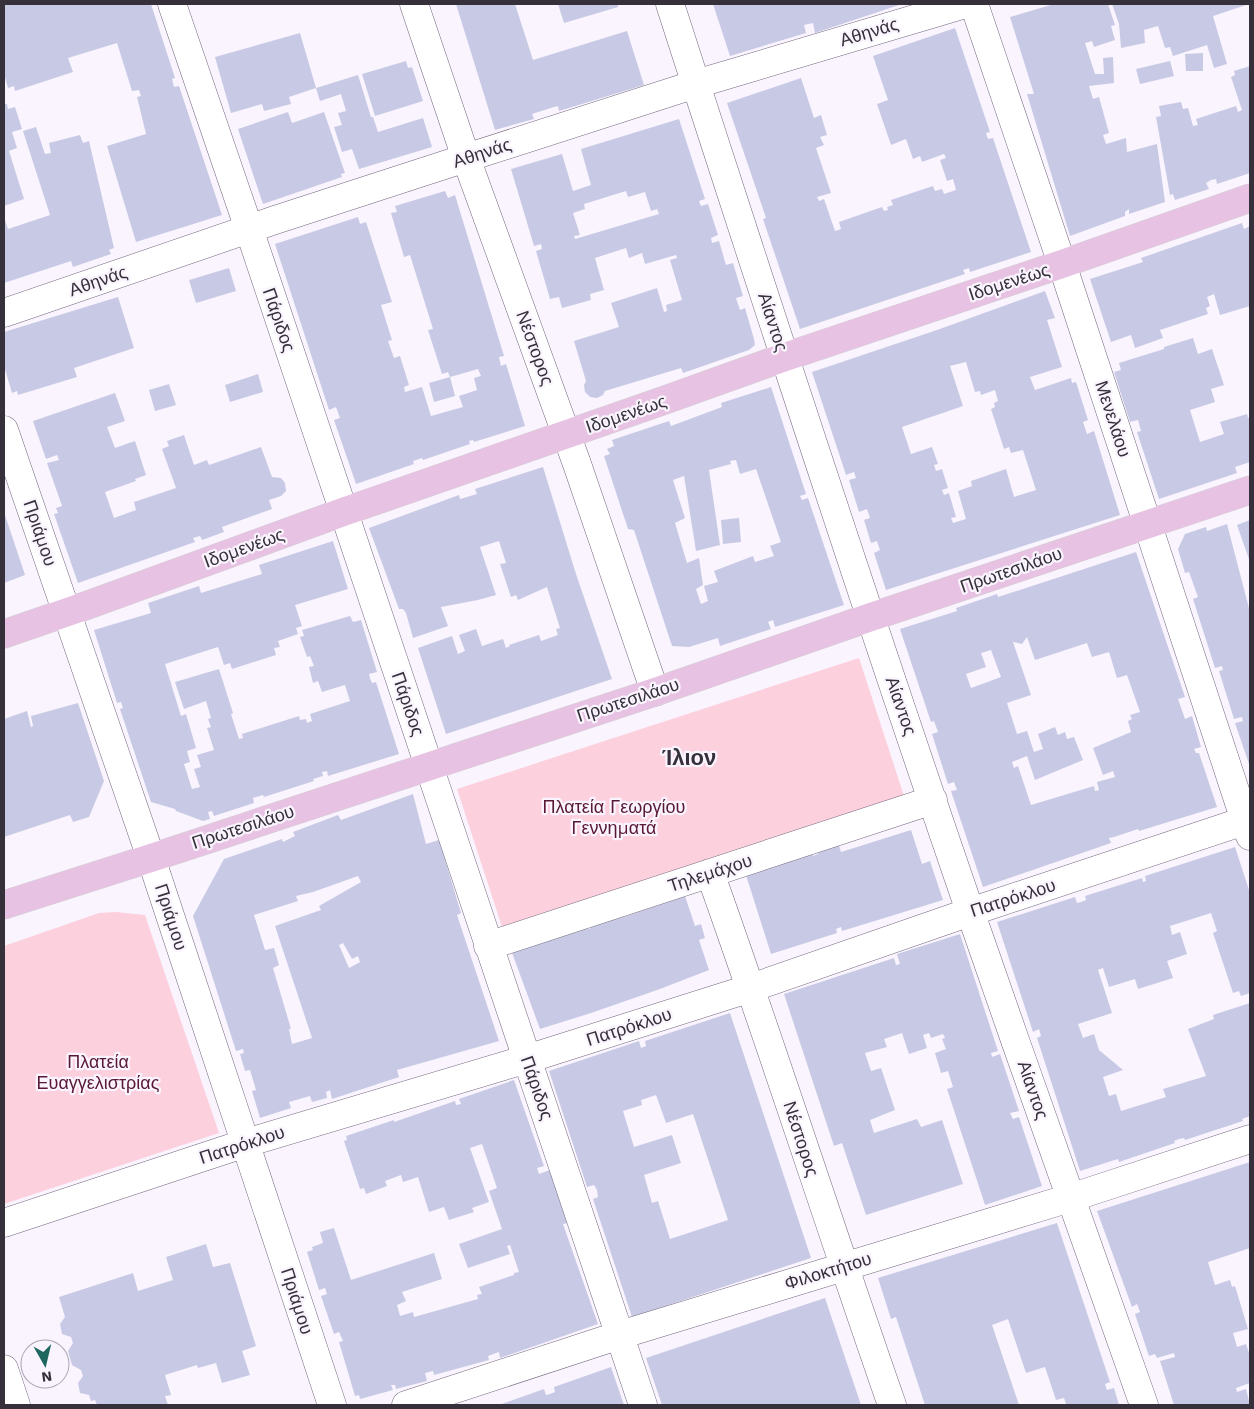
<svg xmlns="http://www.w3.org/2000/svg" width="1254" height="1409" viewBox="0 0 1254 1409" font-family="'Work Sans',sans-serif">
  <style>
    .green { fill: #fdd0de }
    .building { fill: #c8cae5; fill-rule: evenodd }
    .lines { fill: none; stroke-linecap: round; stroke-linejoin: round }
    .minor-casing { stroke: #73677e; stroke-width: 29 }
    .major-casing { stroke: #d3d1d4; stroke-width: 29 }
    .minor { stroke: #fff; stroke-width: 28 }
    .major { stroke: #e8c2e2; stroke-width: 28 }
    .labels { text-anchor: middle; stroke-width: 4.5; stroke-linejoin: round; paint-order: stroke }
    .street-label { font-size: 18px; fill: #35303a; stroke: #f9f4fe }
    .park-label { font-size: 18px; fill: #591934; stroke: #f9f4fe }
    .district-label { font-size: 22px; font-weight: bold; fill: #35303a; stroke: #f9f4fe }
  </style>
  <rect width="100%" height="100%" fill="#f9f4fe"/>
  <path class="green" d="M859 658 906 802 504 933 457 789Z
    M116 912 145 915 219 1133 4 1204V946L99 913Z"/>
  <path class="building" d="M4 4H151L175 78 172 79 174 87 179 86 222 215 136 242 107 146 146 134 137 97 141 96 139 90 132 91 117 43 68 58 73 72 15 91 14 86 8 88 4 74Z
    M456 4H515L533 60 627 31 644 85 559 111 558 106 554 107 532 114 534 119 495 130Z
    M558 4H618V7L564 23Z
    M713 4H902L815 33 813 23 804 25 806 33 730 56Z
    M1054 4H1108L1115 25 1111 26 1115 40 1094 47 1092 41 1085 43 1095 74H1104L1103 58 1113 57 1114 83 1089 86 1093 99 1099 97 1109 133 1103 135 1106 144 1126 138 1127 152 1157 144 1165 202 1129 214V209L1125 212V216L1070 236 1027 94H1034L1010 17Z
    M1112 4H1249L1213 16 1227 64 1214 68 1207 45 1173 56 1170 47 1165 48 1158 26 1144 30 1145 43 1121 48 1119 24Z
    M955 28 990 132 986 133 988 139 993 138 1031 252 970 272 969 268 963 270 965 274 800 329 763 219 766 218 727 103 801 78 814 118 821 115 827 135 820 137 824 145 816 148 831 193 817 197 819 201 824 199 835 231 841 229 839 222 882 207 884 211 888 210 887 207 893 205 891 200 933 186 935 191 942 189 944 194 956 190 953 179 947 181 940 160 946 158 944 154 922 162 920 156 913 159 906 139 891 145 877 104 888 100 873 56Z
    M300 33 316 88 289 97 291 104 264 111 262 104 231 113 215 57Z
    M1203 53V71H1186L1185 54Z
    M406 61 408 68 412 67 423 101 375 116 362 74Z
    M1170 61 1174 76 1140 84 1136 69Z
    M1250 66V173L1217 184 1216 179 1211 180 1206 183 1209 189 1175 200 1173 194 1170 195 1156 117 1161 116 1159 106 1181 102 1183 109 1188 108 1193 126 1198 125 1196 119 1236 106 1238 112 1242 110 1231 77 1235 75 1234 71Z
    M358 75 371 117H373L378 132 423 118 432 147 359 169 352 149 342 152 334 127 342 125 338 113 346 111 341 94 320 101 316 88Z
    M4 104H7L8 109 15 107 22 129 12 132 17 148 9 151 24 199 4 206Z
    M288 112 292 123 324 112 345 173 341 174 342 177 263 204 238 129Z
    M679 119 705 199 699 201 701 206 708 204 718 235 711 238 712 243 719 241 726 265 733 263 743 296 736 298 740 310 745 308 754 339 755 345 749 350 683 373 681 368 605 391 603 395 597 398 590 397 585 392 584 385 586 381 574 341 619 327 611 303 657 288 664 312 667 311 666 305 682 300 670 260 677 258 676 255 645 264 642 253 629 258 626 248 595 258 604 290 590 294 591 300 562 308 559 297 550 299 536 251 542 249 541 244 534 246 511 169 562 154 573 191 591 185 581 149ZM626 191 628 197 645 192 651 211 657 209 659 214 575 239 574 236 580 235 573 213 585 209 584 204Z
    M36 127 45 154 51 153 49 143 80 135 83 143 89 141 114 248 109 250 111 254 73 267 71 261 4 283V217L8 229 50 215 23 131Z
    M445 191 448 198 455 195 504 356 499 357 501 366 506 364 525 426 474 442 473 440 469 441 470 444 423 460 422 458 413 461 414 464 356 484 334 420 340 418 336 407 329 410 275 244 358 217 360 224 366 222 392 302 381 305 392 340 388 341 394 358 400 356 409 385 404 387 405 392 422 387 431 416 463 407 459 396 477 390 474 378 481 376 478 369 450 377 455 396 434 402 429 383 450 377 448 372 442 374 428 330 433 329 410 255 404 257 391 213 397 212 395 206Z
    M1242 223 1244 229 1250 226V306L1220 315 1214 294 1207 297 1210 306 1206 308 1208 314 1160 330 1163 338 1135 348 1131 335 1111 342 1090 279 1143 262 1141 258Z
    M229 268 236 291 196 303 189 280Z
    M1045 291 1055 318 1047 320 1062 367 1030 377 1035 390 1071 378 1072 383 1076 382 1088 420 1083 422 1087 434 1094 431 1120 515 886 590 874 553 880 550 877 541 871 543 864 520 870 518 867 509 859 512 849 480 856 478 854 472 846 475 812 372 937 330ZM966 362 975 392 980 391 981 395 995 390 998 401 994 403 995 407 991 409 1004 449 1009 447 1011 453 1023 450 1036 490 1014 497 1006 469 971 481 972 486 958 491 966 519 953 523 951 518 956 517 949 493 944 495 942 490 948 488 942 469 936 471 934 465 938 464 932 447 911 454 902 427 963 406 950 366Z
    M118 297 134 348 74 368 77 377 18 395 17 391 12 393 4 366V332Z
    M1193 338 1198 354 1212 349 1224 385 1211 389 1215 402 1190 410 1200 442 1224 434 1220 422 1247 414 1248 418 1250 417V462L1235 467 1237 473 1159 499 1137 432 1141 431 1138 420 1130 422 1114 372 1121 370 1119 363 1164 349V347Z
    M258 374 263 392 230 402 225 385Z
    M169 384 176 405 155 411 149 390Z
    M771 387 806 494 800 496 802 500 808 498 844 605 775 627 773 620 768 622 771 629 720 646 718 638 689 647 672 646 634 530 628 529 604 456 610 454 607 449 614 446 612 440 669 421 671 426 722 407 721 403ZM736 460 740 474 756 469 781 542 770 546 774 556 755 562 753 556 714 571 718 582 704 586 708 601 701 604 696 589 703 585 699 558 687 563 675 523 685 518 673 480 684 476 696 551 720 545 709 470 731 464 730 461Z
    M115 393 125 421 107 427 115 448 135 441 146 475 135 479 136 481 105 492 114 518 136 510 134 502 176 488 162 449 169 446 167 441 184 435 194 465 207 460 209 465 261 447 272 477 281 478 285 483 286 491 281 496 269 500 272 509 222 527 224 532 202 540 200 536 193 538 195 542 78 583 54 514 58 513 56 508 62 506 47 463 59 460 57 455 46 459 33 421Z
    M543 467 576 574 612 679 446 734 418 648 452 636 458 654 465 651 459 635 476 629 482 646 503 639 506 648 510 646 509 645 539 635 541 641 558 635 556 629 560 628 547 587 518 600 516 595 511 597 500 564 506 563 499 541 480 547 496 595 478 600 441 607 448 626 413 638 406 613 403 609H399L369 528 459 495 460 499 477 494 475 489Z
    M4 512 25 575 4 583Z
    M739 518 741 542 723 544 721 520Z
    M1250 520V562L1237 525Z
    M1227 524 1250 612V767L1235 723 1243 721 1242 717 1234 719 1219 671 1223 670 1222 666 1215 668 1193 599 1198 597 1189 572 1185 573 1178 549 1185 534 1206 527 1207 531Z
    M333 541 348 589 295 605 302 626 296 628 298 634 278 641 280 647 274 648 276 655 232 669 230 663 224 665 218 647 165 664 181 716 186 714 196 748 187 751 190 762 184 764 192 789 200 787 194 769 201 767 197 755 214 750 207 728 211 727 208 719 211 718 206 701 184 709 175 682 219 669 233 713 231 714 239 739 243 738 242 734 299 716 300 720 306 719 307 723 312 721 310 714 350 701 345 685 322 692 318 681 313 683 309 667 314 666 310 656 307 657 300 637 304 636 302 630 350 616 353 622 361 620 377 672 369 674 370 678 372 683 376 682 399 754 328 776 327 771 322 772 323 776 313 779 314 781 264 797 263 795 253 798 254 803 214 816 212 811 208 812 210 819 203 821 176 811 175 809 151 802 120 709 123 708 121 702 117 703 94 630 151 613 148 603 199 586 201 593 262 574 259 565Z
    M1136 552 1185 697 1178 699 1185 719 1192 716 1201 747 1194 749 1196 753H1199L1217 807 1139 831 1138 829 1114 837 1109 838 1111 843 983 887 951 791 957 790 954 782 948 784 932 734 938 732 934 721 931 722 900 629 957 611 956 608 997 594 998 597ZM1027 637 1035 660 1087 643 1092 657 1109 652 1117 678 1127 675 1140 712 1130 715 1132 719 1128 721 1131 732 1093 748 1103 775 1113 771 1115 777 1097 782 1099 790 1095 791 1094 786 1031 805 1018 766 1014 768 1012 762 1027 756 1035 780 1083 760 1074 737 1067 739 1065 732 1058 735 1055 727 1038 734 1043 749 1034 752 1027 731 1017 734 1007 703 1031 695 1013 642 1022 644ZM991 650 1001 677 971 688 966 674 986 667 981 653Z
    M78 703 104 781 89 817 73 822 70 815 4 837V719L27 711 31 727 33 726 31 716Z
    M413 794 426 844 439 840 461 913 457 915 499 1041 397 1070 399 1077 332 1099 330 1090 326 1092 327 1098 312 1102 310 1096 289 1102 291 1108 260 1118 252 1091 256 1090 250 1070 245 1071 240 1054 244 1053 243 1049 236 1051 193 916 224 859 282 839 283 842 295 836 293 832 338 815 341 820ZM358 876 361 882 319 906 321 910 275 926 312 1038 292 1044 289 1029H291L273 968 279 965 274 948 265 950 254 915 298 901 296 896 313 892ZM343 943 352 959 358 956 360 962 349 968 339 945Z
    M911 830 922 864 930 861 943 900 842 931 841 927 836 929 837 933 771 954 745 872 812 852 813 856 818 854 816 849 838 842 841 852Z
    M1235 847 1250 893 1249 896 1250 899V993L1241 996 1239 991 1233 993 1213 933 1217 931 1211 913 1170 926 1172 935 1180 932 1187 954 1167 961 1173 978 1138 989 1135 979 1109 987 1103 968 1098 970 1112 1013 1078 1024 1083 1038 1094 1034 1099 1050 1123 1070 1103 1077 1109 1096 1116 1094 1121 1111 1166 1097 1163 1089 1206 1076 1188 1029 1214 1019 1213 1015 1250 1003V1116L1242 1119 1243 1121 1185 1140 1184 1138 1179 1139 1174 1141 1175 1143 1119 1162 1118 1159 1080 1171 1037 1038 1041 1036 1039 1029 1033 1032 997 922 1075 897 1077 903 1081 902 1086 900 1085 896 1142 878 1143 882 1146 881 1145 876Z
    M685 896 695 926 701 924 705 938 699 940 709 970 660 989 591 1013 540 1029 511 950 586 925 588 929 591 928 590 925 621 915V917H624Z
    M960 934 998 1051 991 1053 992 1057 1000 1054 1019 1111 1010 1113 1013 1119 1019 1117 1042 1186 985 1205 947 1089 953 1087 948 1071 941 1073 935 1053 946 1049 942 1039 945 1038 943 1034 931 1038 929 1033 923 1035 927 1048 909 1054 902 1033 884 1039 887 1047 865 1053 871 1071 881 1068 895 1110 870 1120 874 1133 917 1119 921 1127 942 1120 963 1184 866 1215 842 1143 834 1146 784 994 894 958 896 965 900 964 897 954Z
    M730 1013 811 1258 632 1317 593 1199 598 1197 597 1190 594 1185 587 1187 549 1071 639 1041 641 1048 646 1046 645 1041ZM656 1095 666 1123 693 1114 728 1220 670 1239 658 1201 652 1203 644 1175 681 1163 672 1135 634 1147 623 1111 642 1105 641 1100Z
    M514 1080 544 1166 537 1168 539 1174 550 1170 568 1223 563 1224 598 1324 500 1358 499 1352 488 1356 489 1360 434 1375 433 1371 425 1373 427 1381 396 1389 395 1385H391L393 1390 360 1399 359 1395 355 1396 339 1342 343 1341 339 1332 334 1334 321 1296 327 1294 325 1288 319 1290 307 1252 313 1250 312 1247 323 1243 320 1232 334 1228 351 1280 434 1253 442 1279 402 1292 406 1301 397 1305 400 1316 413 1312 414 1317 478 1299 477 1295 482 1294 479 1287 514 1275V1273L519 1272 510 1245 507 1246 510 1254 468 1268 459 1244 502 1229 489 1191 497 1188 482 1144 470 1148 489 1202 472 1208 474 1212 449 1220 444 1207 429 1212 418 1177 403 1182 401 1175 385 1181 387 1186 366 1194 364 1188 360 1189 344 1141 347 1140 346 1136 394 1120V1122L455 1101 456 1105 461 1104 459 1099Z
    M1250 1162V1248L1208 1262 1215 1285 1230 1280 1232 1287 1235 1286 1248 1329 1233 1333 1237 1347 1246 1344 1250 1356V1383L1236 1388 1237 1392 1246 1389 1250 1405H1174L1160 1361 1175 1357 1174 1353 1157 1358 1155 1354 1149 1356 1135 1314 1140 1312 1137 1304 1132 1307 1097 1211Z
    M1057 1223 1110 1382 1105 1384 1107 1390 1114 1388 1119 1405H1063L1066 1404 1064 1398 1056 1400 1045 1367 1026 1373 1008 1319 992 1325 1019 1405H925L896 1317 891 1319 878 1278Z
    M206 1244 213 1267 230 1263 256 1346 242 1351 250 1375 222 1383 216 1363 198 1368 197 1365 165 1375 171 1395 165 1396 168 1405H97L95 1400 91 1401 89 1395 80 1393 78 1383 83 1376 81 1370 72 1365 68 1351 73 1343 71 1337 62 1334 60 1324 65 1317 59 1297 133 1273 138 1291 173 1280 166 1257Z
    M825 1298 861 1405H662L646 1358Z
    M611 1367 624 1405H499L544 1389 546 1395 550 1394 555 1392 554 1387Z"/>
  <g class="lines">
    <defs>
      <path id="minor" d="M172 4 249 229 643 1405
        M414 4 466 158 577 464 655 692
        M670 4C768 308 867 612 971 914 1028 1078 1086 1242 1144 1405
        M974 4 1062 264 1250 836
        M4 313 275 220 466 158 696 84 965 4
        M4 430 151 858 332 1405
        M710 873C773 1049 830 1228 892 1405
        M488 946 933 800
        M4 1223 246 1143 527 1059 751 988 970 912 1250 819
        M4 1369 16 1405
        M406 1405 620 1335 1070 1198 1250 1139"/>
      <path id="major" d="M4 634 88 605 343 512 665 400 785 357 1062 264 1250 198
        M4 905 151 858 655 692 871 617 1250 490"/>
    </defs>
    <use href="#minor" class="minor-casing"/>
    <use href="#major" class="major-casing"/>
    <use href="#minor" class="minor"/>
    <use href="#major" class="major"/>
  </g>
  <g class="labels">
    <g class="street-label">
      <text transform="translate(869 32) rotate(-17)" y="6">Αθηνάς</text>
      <text transform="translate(482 153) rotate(-18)" y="6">Αθηνάς</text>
      <text transform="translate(98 281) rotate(-19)" y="6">Αθηνάς</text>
      <text transform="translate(1009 282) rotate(-18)" y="6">Ιδομενέως</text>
      <text transform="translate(279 320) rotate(71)" y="6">Πάριδος</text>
      <text transform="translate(773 322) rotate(72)" y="6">Αίαντος</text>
      <text transform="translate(535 348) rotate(70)" y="6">Νέστορος</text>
      <text transform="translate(626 414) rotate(-19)" y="6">Ιδομενέως</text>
      <text transform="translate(1113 419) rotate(72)" y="6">Μενελάου</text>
      <text transform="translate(40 533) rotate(71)" y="6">Πριάμου</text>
      <text transform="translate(244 548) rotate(-20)" y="6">Ιδομενέως</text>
      <text transform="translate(1011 570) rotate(-19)" y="6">Πρωτεσιλάου</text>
      <text transform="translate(628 700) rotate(-18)" y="6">Πρωτεσιλάου</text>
      <text transform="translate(408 704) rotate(71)" y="6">Πάριδος</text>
      <text transform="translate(901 706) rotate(71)" y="6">Αίαντος</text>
      <text transform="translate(243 827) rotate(-18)" y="6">Πρωτεσιλάου</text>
      <text transform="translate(710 873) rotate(-18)" y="6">Τηλεμάχου</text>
      <text transform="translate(1013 898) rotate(-18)" y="6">Πατρόκλου</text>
      <text transform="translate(171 917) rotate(72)" y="6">Πριάμου</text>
      <text transform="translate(629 1027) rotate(-18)" y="6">Πατρόκλου</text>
      <text transform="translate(537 1088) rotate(71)" y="6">Πάριδος</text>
      <text transform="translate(1033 1090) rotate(71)" y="6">Αίαντος</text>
      <text transform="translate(801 1139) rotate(72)" y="6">Νέστορος</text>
      <text transform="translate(242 1145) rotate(-18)" y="6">Πατρόκλου</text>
      <text transform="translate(828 1271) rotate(-17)" y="6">Φιλοκτήτου</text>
      <text transform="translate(297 1301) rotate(72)" y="6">Πριάμου</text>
    </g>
    <g class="park-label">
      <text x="614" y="813">Πλατεία Γεωργίου<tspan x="614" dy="21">Γεννηματά</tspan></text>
      <text x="98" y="1068">Πλατεία<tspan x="98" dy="21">Ευαγγελιστρίας</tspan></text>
    </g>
    <g class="district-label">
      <text x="689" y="765">Ίλιον</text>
    </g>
  </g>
  <rect width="1254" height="1409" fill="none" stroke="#35303a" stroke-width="10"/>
  <g transform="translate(45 1364) rotate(172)"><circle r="24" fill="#f9f4fe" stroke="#aba6b0"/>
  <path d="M0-4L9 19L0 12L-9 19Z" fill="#1e675e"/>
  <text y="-8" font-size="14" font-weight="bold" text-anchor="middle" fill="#35303a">N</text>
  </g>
</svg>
